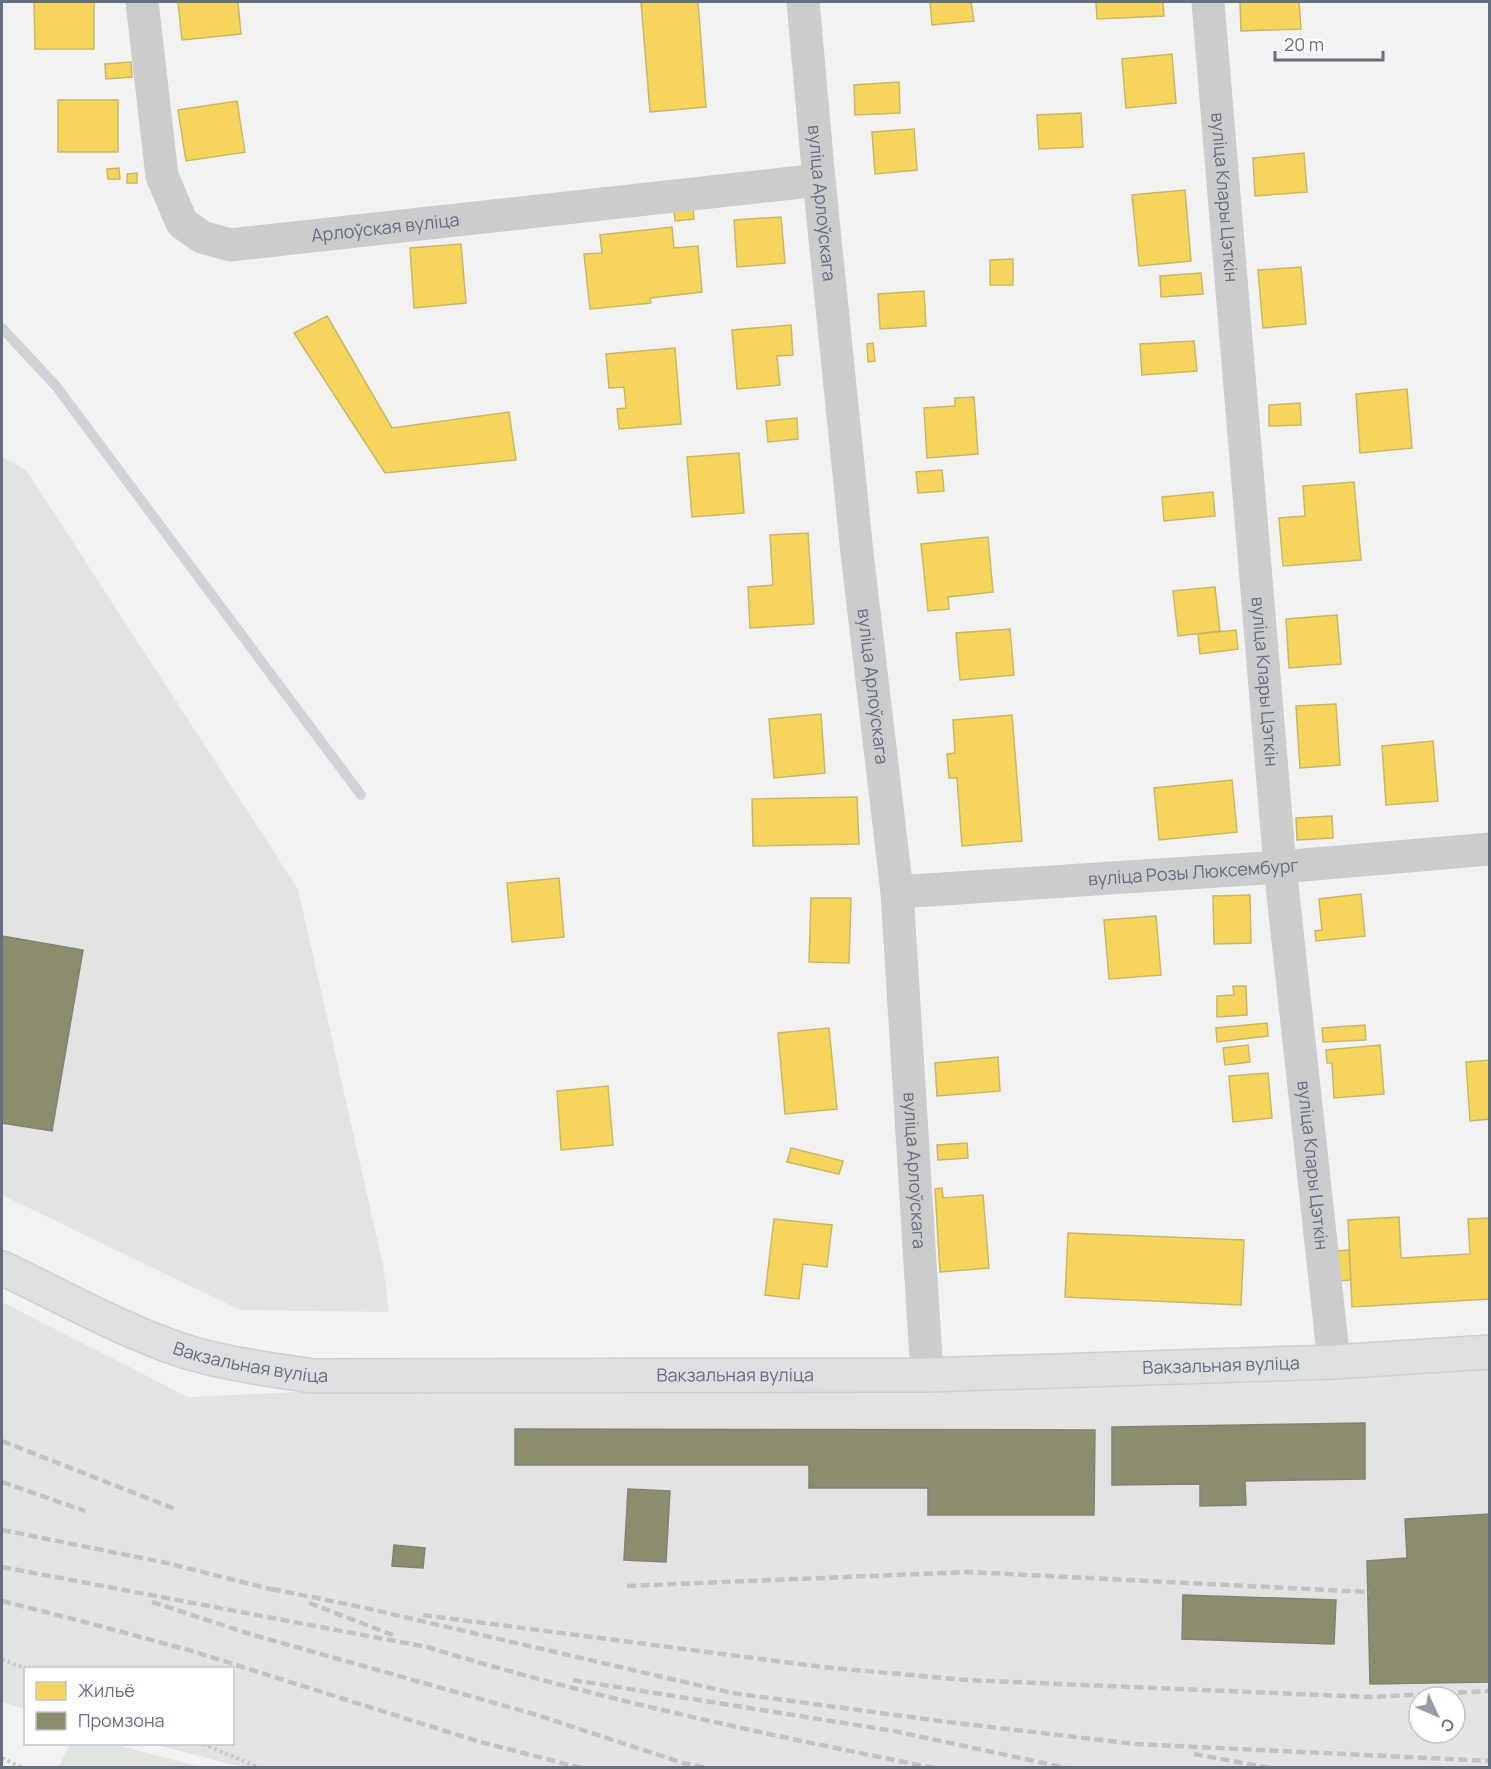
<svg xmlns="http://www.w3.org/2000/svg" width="1491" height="1769" viewBox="0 0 1491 1769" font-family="Manrope,sans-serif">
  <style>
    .built { fill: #e2e4e3; fill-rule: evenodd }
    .green { fill: #e1e5df }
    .homes { fill: #f6d55c; stroke: #cab666; stroke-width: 1.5 }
    .industry { fill: #8c8c6e; stroke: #808373; stroke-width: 1.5 }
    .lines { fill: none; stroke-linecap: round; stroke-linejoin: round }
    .stream { stroke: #ced3d7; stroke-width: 10 }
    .major-casing { stroke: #cecfcf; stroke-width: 36 }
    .path { stroke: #c8c8c9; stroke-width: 4; stroke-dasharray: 3 3; stroke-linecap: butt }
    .minor { stroke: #cbcccc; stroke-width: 33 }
    .major { stroke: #dedfe0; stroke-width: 33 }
    .rail { stroke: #c1c2c2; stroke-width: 4.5; stroke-dasharray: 9 4.5; stroke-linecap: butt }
    .labels { text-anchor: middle; stroke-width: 6; stroke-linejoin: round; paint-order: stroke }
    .street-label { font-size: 18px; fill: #646e7f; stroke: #fff }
  </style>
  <rect width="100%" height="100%" fill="#f2f3f1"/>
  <path class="built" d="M2 457 26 470 298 889 383 1265 389 1312 240 1310 2 1195Z
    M2 1302 188 1397 1489 1337V1767H242L153 1744H232V1668H26L25 1709 2 1702ZM1419 1697H1455V1733H1419Z"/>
  <path class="green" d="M70 1744H113L201 1767H59Z"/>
  <path class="homes" d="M34 2H94V49H35Z
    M178 2H238L241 34 182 40Z
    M641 2H698L706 107 650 112Z
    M930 2H971L974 21 932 25Z
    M1096 2H1163L1164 16 1097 19Z
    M1240 2H1299L1301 29 1241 31Z
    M1172 54 1176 103 1126 108 1122 59Z
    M131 62 132 77 106 79 105 64Z
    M899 82 900 113 855 115 854 85Z
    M58 100H118V152H58Z
    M237 101 245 152 186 161 178 110Z
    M1081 113 1083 147 1039 149 1037 115Z
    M914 129 917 170 875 174 872 132Z
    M1304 153 1307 192 1255 196 1253 158Z
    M119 168 120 179H108L107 169Z
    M137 173V183H127V174Z
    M1185 190 1191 261 1139 266 1132 195Z
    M693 208 694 219 675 221 674 210Z
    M781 217 785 263 737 267 734 220Z
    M672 227 674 248 698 246 702 292 650 298 651 303 590 309 584 254 602 253 600 235Z
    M461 244 466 303 414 308 410 248Z
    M1013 259V285H990V260Z
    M1301 267 1306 324 1263 328 1258 270Z
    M1201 273 1203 294 1161 297 1160 276Z
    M924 291 926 326 880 329 878 294Z
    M327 316 392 428 509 412 516 460 385 473 294 333Z
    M791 325 793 355 777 356 780 385 737 389 732 330Z
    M1194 341 1197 371 1142 375 1140 344Z
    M873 343 875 361 868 362 867 344Z
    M675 348 681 424 619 429 617 409 626 408 624 387 609 388 606 354Z
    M1407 389 1412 448 1360 453 1356 394Z
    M974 397 978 454 927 458 924 408 955 406V398Z
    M1300 403 1301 425 1269 426V405Z
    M797 418 798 439 768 442 766 421Z
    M739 453 744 513 692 517 687 457Z
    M942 470 944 491 918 493 916 472Z
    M1354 482 1361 560 1283 566 1279 518 1305 516 1303 486Z
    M1213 492 1215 516 1164 521 1162 497Z
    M808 533 814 624 750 628 748 587 773 585 770 535Z
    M988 537 993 592 948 597 949 609 928 611 921 544Z
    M1215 587 1220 631 1178 636 1173 591Z
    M1337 615 1341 664 1289 668 1286 619Z
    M1010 629 1014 675 960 680 956 633Z
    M1236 630 1238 649 1200 654 1198 634Z
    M1336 704 1340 765 1300 768 1296 706Z
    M821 714 825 773 774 778 769 719Z
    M1012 715 1022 841 962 846 957 778H949L947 754 955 753 953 720Z
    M1433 741 1438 801 1386 805 1382 746Z
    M1232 780 1237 832 1159 840 1154 788Z
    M857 797 859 844 753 846 752 799Z
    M1332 816 1333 838 1297 840 1296 818Z
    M559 878 564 937 512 942 507 883Z
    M1361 894 1365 936 1316 941 1315 931 1322 930 1319 899Z
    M1250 895 1251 943 1214 944 1213 896Z
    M811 898H851L849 963 809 962Z
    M1156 916 1161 975 1109 979 1104 920Z
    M1233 986H1246L1247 1015 1217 1017V996L1234 995Z
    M1267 1023 1268 1036 1217 1042 1216 1028Z
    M1365 1025 1366 1040 1323 1042 1322 1028Z
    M829 1028 837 1109 785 1114 778 1033Z
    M1248 1045 1250 1062 1225 1065 1223 1048Z
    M1380 1045 1384 1094 1334 1098 1332 1063H1327L1326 1050Z
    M998 1057 1000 1091 937 1096 935 1063Z
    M1490 1060V1119L1470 1121 1466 1062Z
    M1268 1073 1272 1118 1233 1122 1229 1076Z
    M608 1086 613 1145 561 1150 557 1091Z
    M967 1143 968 1158 938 1160 937 1145Z
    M791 1148 843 1161 839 1174 787 1162Z
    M942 1188 943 1198 983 1195 989 1268 940 1272 935 1189Z
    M1399 1217 1401 1258 1470 1254 1468 1219 1490 1218V1299L1352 1307 1348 1220Z
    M774 1219 832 1225 827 1267 803 1264 799 1299 765 1295Z
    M1068 1233 1244 1240 1241 1305 1065 1297Z
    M1349 1250 1351 1280 1339 1281 1336 1251Z"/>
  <path class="industry" d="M2 936 83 950 52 1131 2 1123Z
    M1365 1423V1479L1245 1481 1246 1505 1200 1506V1484L1112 1485V1427Z
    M515 1429 1095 1430 1094 1515H928V1488H809V1465H515Z
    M628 1489 670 1491 666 1562 624 1560Z
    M1490 1514V1682L1370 1684 1367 1561 1407 1558 1405 1519Z
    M394 1545 425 1548 423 1568 392 1566Z
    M1183 1595 1336 1600 1334 1644 1182 1639Z"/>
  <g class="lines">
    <path class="stream" d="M2 328 56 386 361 795"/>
    <defs>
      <g id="major">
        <path id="s5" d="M2 1268C61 1296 119 1329 181 1350 224 1364 268 1369 312 1376L927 1375 1334 1362 1490 1352"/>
      </g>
    </defs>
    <use href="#major" class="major-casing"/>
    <path class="path" d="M2 1659 26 1669
      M203 1744 260 1768
      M2 1758 22 1768"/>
    <g class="minor">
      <path id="s1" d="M142 2 162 176 182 223 202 237 230 245 819 180"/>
      <path id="s2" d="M803 2 819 180 857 553 897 892 927 1375"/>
      <path id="s3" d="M1208 2 1280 867 1334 1362"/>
      <path id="s4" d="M897 892 1280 867 1490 849"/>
    </g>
    <use href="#major" class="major"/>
    <path class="rail" d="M2 1441 175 1509
      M2 1482 85 1511
      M2 1530 167 1563 278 1591
      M2 1567 427 1647C593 1698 764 1734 934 1768
      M627 1586 968 1572 1369 1592
      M272 1589 361 1607 732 1693 940 1721 1135 1744 1490 1761
      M2 1601 85 1622 192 1651 477 1741 581 1768
      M152 1602 250 1634 537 1715 683 1763 706 1768
      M309 1603 393 1635
      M423 1615 822 1667 966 1680 1370 1697 1490 1691
      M573 1680 894 1731 1067 1768
      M1194 1754 1270 1768"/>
  </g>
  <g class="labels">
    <g class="street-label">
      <text dy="6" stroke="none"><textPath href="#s3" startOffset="196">вуліца Клары Цэткін</textPath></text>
      <text dy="6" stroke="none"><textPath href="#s2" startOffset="202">вуліца Арлоўскага</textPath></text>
      <text dy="6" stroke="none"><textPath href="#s1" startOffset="436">Арлоўская вуліца</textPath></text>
      <text dy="6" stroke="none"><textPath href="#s3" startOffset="682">вуліца Клары Цэткін</textPath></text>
      <text dy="6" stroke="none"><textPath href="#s2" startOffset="688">вуліца Арлоўскага</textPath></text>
      <text dy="6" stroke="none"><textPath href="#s4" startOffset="297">вуліца Розы Люксембург</textPath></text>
      <text dy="6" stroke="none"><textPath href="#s3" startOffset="1168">вуліца Клары Цэткін</textPath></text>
      <text dy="6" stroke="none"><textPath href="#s2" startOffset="1174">вуліца Арлоўскага</textPath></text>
      <text dy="6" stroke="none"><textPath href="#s5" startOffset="268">Вакзальная вуліца</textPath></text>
      <text dy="6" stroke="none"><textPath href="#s5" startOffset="1240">Вакзальная вуліца</textPath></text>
      <text dy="6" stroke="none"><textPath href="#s5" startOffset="754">Вакзальная вуліца</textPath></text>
    </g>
  </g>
  <rect width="1491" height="1769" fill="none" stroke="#646e7f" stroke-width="6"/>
  <rect x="24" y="1667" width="210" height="78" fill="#ffffff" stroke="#c1c5cc" stroke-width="1.5"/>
  <rect x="36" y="1682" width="30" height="18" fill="#f6d55c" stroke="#c1c5cc" stroke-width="1.5"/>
  <text x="78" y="1697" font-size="18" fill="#646e7f">Жильё</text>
  <rect x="36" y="1712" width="30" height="18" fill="#8c8c6e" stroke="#c1c5cc" stroke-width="1.5"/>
  <text x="78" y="1727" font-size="18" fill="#646e7f">Промзона</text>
  <g transform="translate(1437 1715) rotate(134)"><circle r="28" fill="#ffffff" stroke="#c1c5cc" stroke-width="1.5"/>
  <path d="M0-4.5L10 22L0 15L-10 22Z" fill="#969da7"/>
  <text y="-9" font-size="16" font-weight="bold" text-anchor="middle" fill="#646e7f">С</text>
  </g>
  <path d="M1275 51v9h108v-9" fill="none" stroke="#646e7f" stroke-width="3"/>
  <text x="1284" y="51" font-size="18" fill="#646e7f" stroke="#ffffff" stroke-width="4.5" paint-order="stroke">20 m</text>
</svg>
